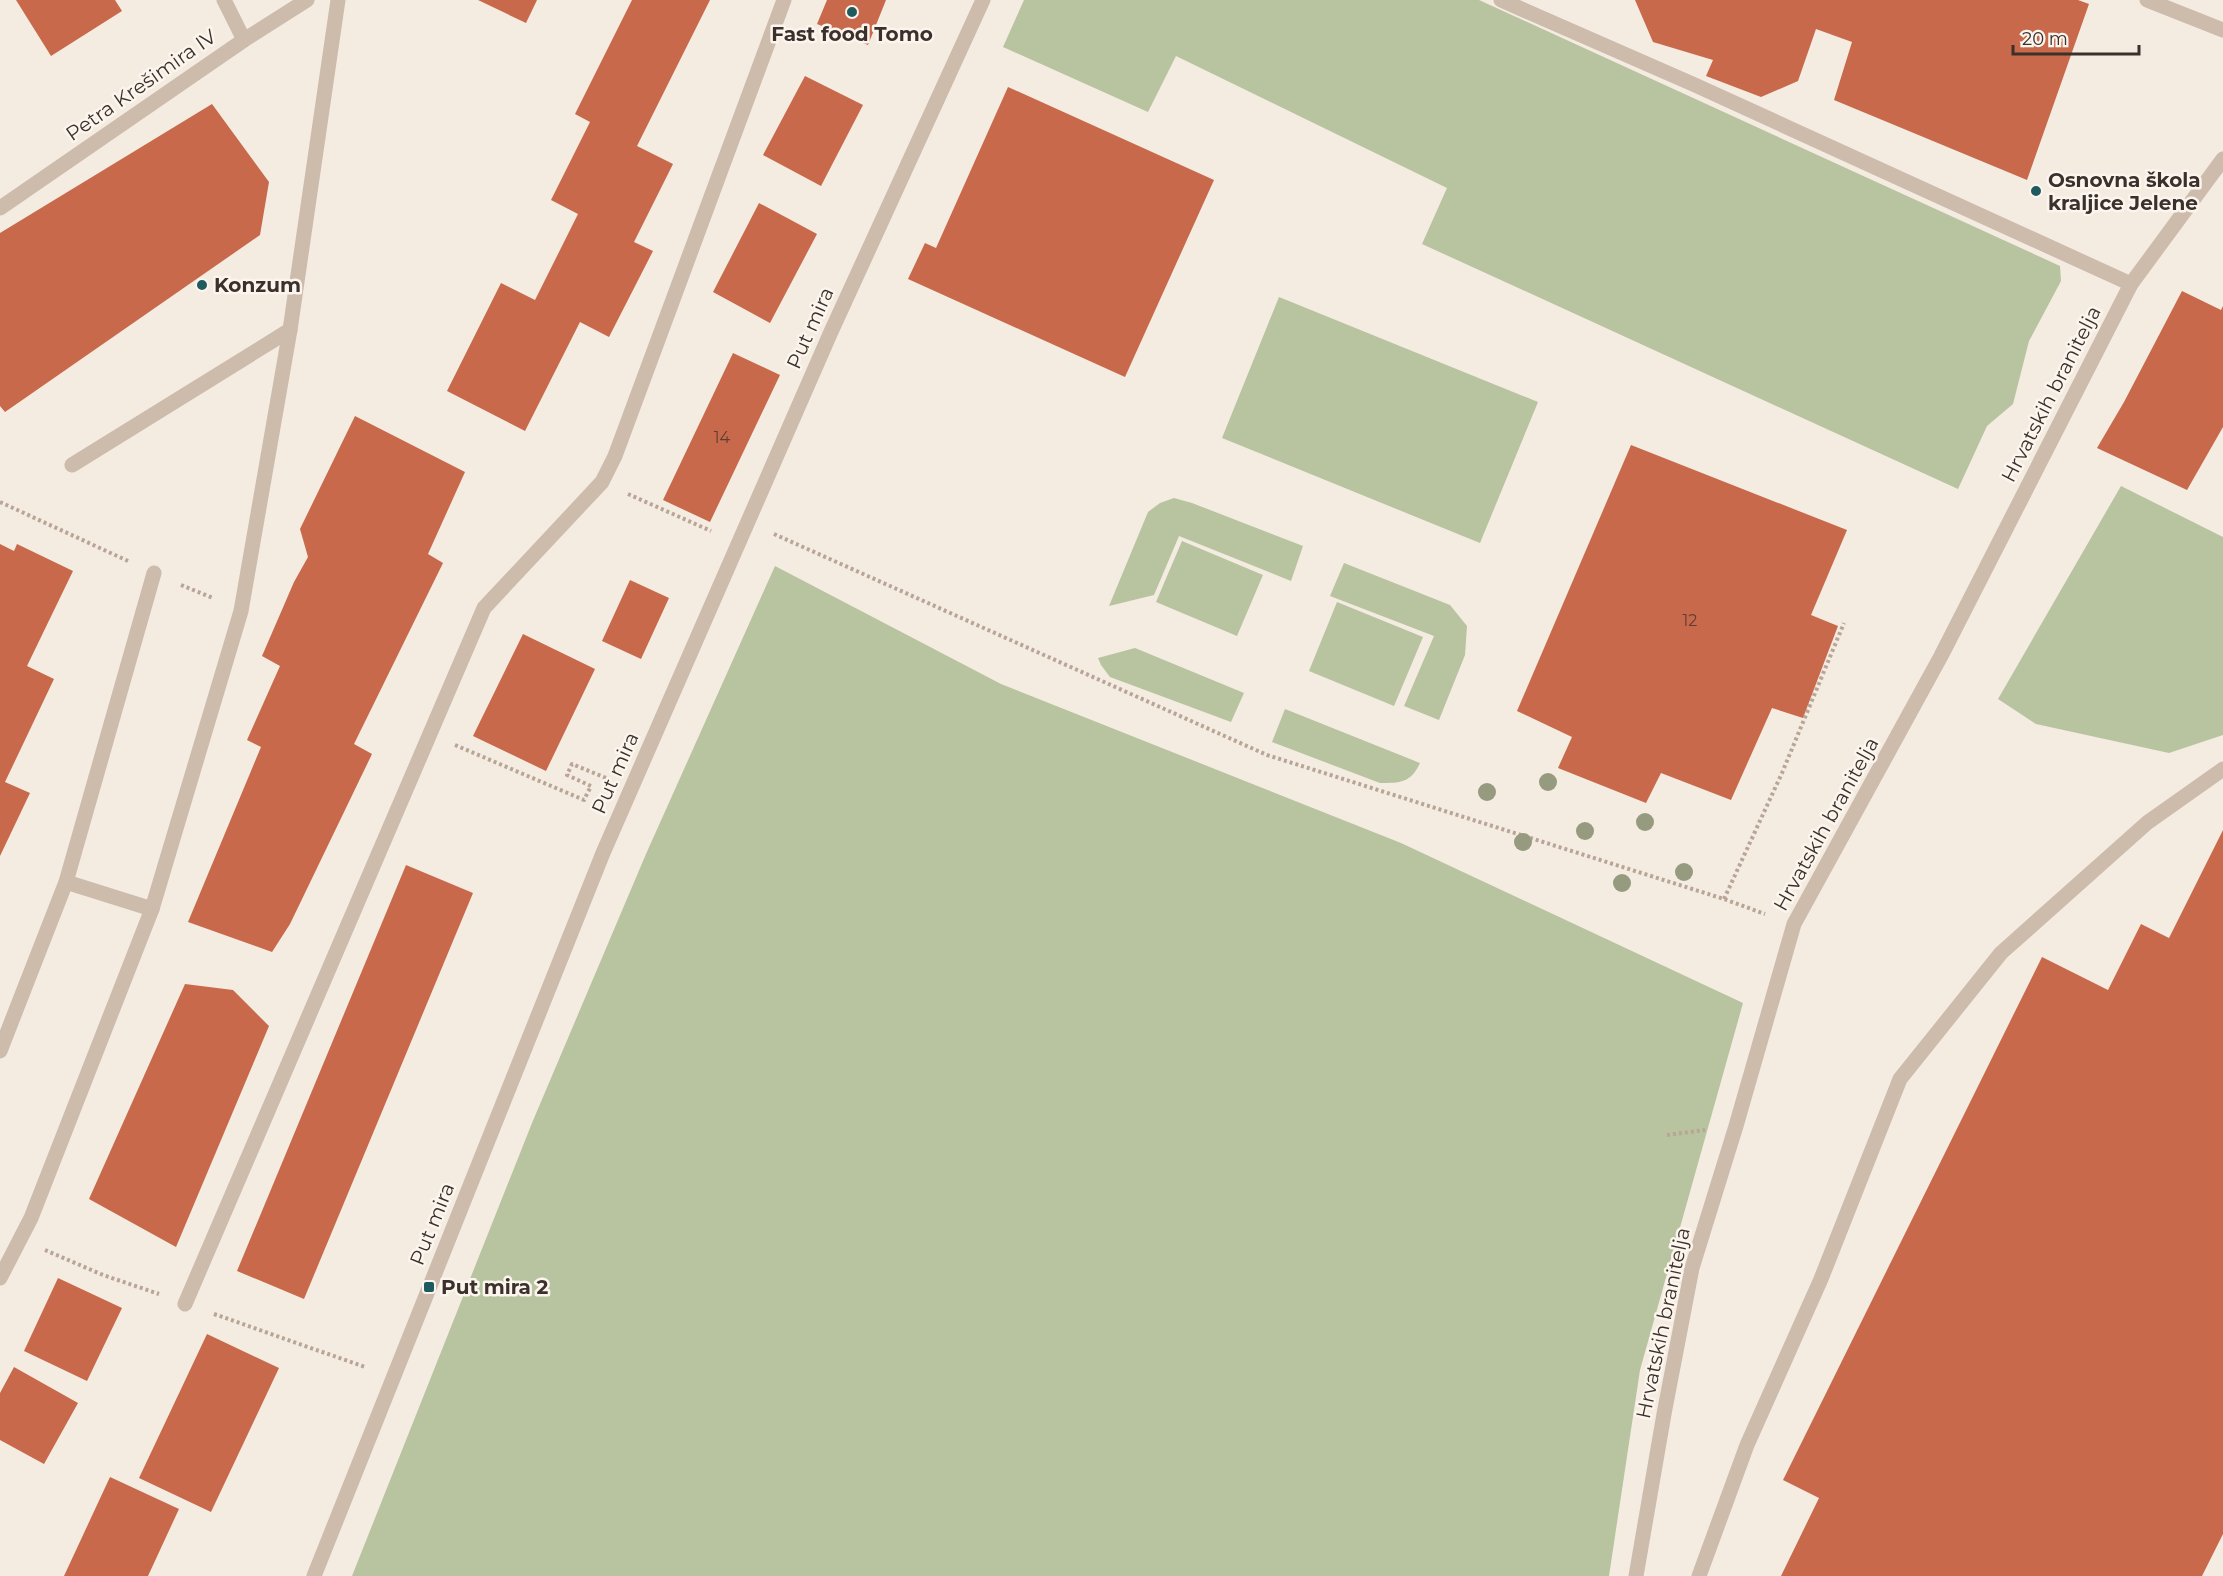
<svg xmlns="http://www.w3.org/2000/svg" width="2223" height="1576" viewBox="0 0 2223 1576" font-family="Montserrat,sans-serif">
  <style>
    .green { fill: #b8c4a0 }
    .building { fill: #c8694b }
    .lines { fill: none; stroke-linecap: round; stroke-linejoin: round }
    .path { stroke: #b9a596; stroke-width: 4; stroke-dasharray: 3 3; stroke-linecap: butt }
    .lane { stroke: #cdbbac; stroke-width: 15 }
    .street { stroke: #cdbbac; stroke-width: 15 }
    .tree { fill: #969b7f }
    .poi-dot { fill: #1f5a5e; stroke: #fbf5ee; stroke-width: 2 }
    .labels { text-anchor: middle; stroke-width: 5; stroke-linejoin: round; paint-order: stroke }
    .number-label { font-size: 16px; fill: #5e3e33 }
    .poi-label { font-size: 20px; font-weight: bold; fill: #3b302b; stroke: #fbf5ee; text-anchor: start }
    .street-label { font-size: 20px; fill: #3b302b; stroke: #fbf5ee }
  </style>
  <rect width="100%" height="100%" fill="#f4ebe1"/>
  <path class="green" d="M1024 0H1479L2060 266 2061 281 2029 341 2013 404 1987 426 1958 489 1422 244 1447 188 1176 56 1148 112 1003 47Z
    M1279 297 1538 402 1480 543 1222 438Z
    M2121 486 2223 537V735L2169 753 2036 724 1998 699Z
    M1174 498 1192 503 1303 546 1291 581 1179 536 1154 595 1109 606 1148 512 1160 503Z
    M1182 541 1263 575 1237 636 1156 602Z
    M1344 563 1450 605 1467 626 1465 655 1439 720 1404 706 1434 636 1330 596Z
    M775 566 1001 684 1401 843 1743 1003 1640 1370 1609 1576H352L532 1123 646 854Z
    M1337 602 1423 637 1394 706 1309 671Z
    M1135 648 1244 693 1231 722 1110 677 1101 665 1098 658Z
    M1285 709 1420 763C1411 783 1400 783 1380 783L1272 742Z"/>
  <path class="building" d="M16 0H115L122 11 51 56Z
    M478 0H537L526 23Z
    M632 0H710L637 146 673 164 634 242 653 251 609 337 580 322 525 431 447 391 501 283 535 300 578 214 551 200 590 122 575 114Z
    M827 0H886L868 45 817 24Z
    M1635 0H2078L2089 4 2027 180 1834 100 1852 42 1816 29 1798 81 1761 97 1706 76 1713 60 1653 42Z
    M805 76 863 105 821 186 763 155Z
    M1008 87 1214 180 1125 377 908 279 925 243 936 248Z
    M212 104 269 182 260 235 5 412 0 406V233Z
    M759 203 817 234 770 323 713 292Z
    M2182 291 2221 310 2223 306V427L2187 490 2097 448 2124 402Z
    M733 353 780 375 710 522 663 500Z
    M355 416 465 472 428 554 443 563 354 744 372 754 290 924 272 952 188 922 261 747 247 740 280 666 262 656 294 582 308 557 300 529Z
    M1631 445 1847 530 1811 615 1838 626 1803 718 1772 708 1731 800 1661 773 1646 803 1558 768 1572 737 1517 711Z
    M0 544 14 551 17 544 73 571 27 666 54 679 5 782 30 793 0 856Z
    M630 580 669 598 641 659 602 641Z
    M523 634 595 669 546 771 473 736Z
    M2223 830V1534L2202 1576H1781L1819 1498 1783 1480 2042 957 2108 990 2141 924 2169 938Z
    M406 865 473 893 304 1299 237 1271Z
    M185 984 233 990 269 1026 176 1247 89 1199Z
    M58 1278 122 1308 87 1381 24 1351Z
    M207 1334 279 1368 211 1512 139 1478Z
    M14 1367 78 1403 44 1464 0 1440V1393Z
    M110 1477 179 1509 148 1576H64Z"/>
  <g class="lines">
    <path class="path" d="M628 494 711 531
      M0 502 128 561
      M774 534 1267 755 1724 899 1765 914
      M181 585 213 598
      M455 745 584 800 591 786 567 775 572 764 606 778
      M1724 899 1782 773 1844 623
      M1667 1135 1705 1130
      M45 1250 103 1275 159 1294
      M214 1314 365 1367"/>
    <path class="lane" d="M224 0 244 40
      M1501 0 1695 85 2131 284
      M2147 0 2223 30
      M72 465 290 330
      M66 882 152 909
      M0 1051 66 882 154 573
      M185 1304 484 608 602 482 615 456 784 0
      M1699 1576 1747 1445 1821 1279 1900 1079 2001 953 2148 822 2223 769"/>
    <path class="street" d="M0 208 244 40 307 0
      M0 1278 31 1218 152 909 241 611 290 330 338 0
      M314 1576 603 853 830 334 983 0
      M1636 1576 1664 1414 1692 1268 1736 1126 1794 924 1941 656 2131 284 2223 159"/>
  </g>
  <g class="tree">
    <circle cx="1548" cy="782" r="9"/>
    <circle cx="1487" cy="792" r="9"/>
    <circle cx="1645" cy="822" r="9"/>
    <circle cx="1585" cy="831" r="9"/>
    <circle cx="1523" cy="842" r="9"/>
    <circle cx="1684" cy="872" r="9"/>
    <circle cx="1622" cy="883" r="9"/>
  </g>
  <g class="poi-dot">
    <circle cx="852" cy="12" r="6"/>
    <circle cx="2036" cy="191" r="6"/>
    <circle cx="202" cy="285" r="6"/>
    <rect x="423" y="1281" width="12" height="12" rx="3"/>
  </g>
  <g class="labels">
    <g class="number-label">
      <text x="722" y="443">14</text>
      <text x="1690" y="626">12</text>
    </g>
    <g class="poi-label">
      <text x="852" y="41" text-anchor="middle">Fast food Tomo</text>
      <text x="2048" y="187">Osnovna škola<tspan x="2048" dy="23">kraljice Jelene</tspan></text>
      <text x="214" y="292">Konzum</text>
      <text x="441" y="1294">Put mira 2</text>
    </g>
    <g class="street-label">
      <text transform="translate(141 85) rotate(-35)" y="7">Petra Krešimira IV</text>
      <text transform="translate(810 328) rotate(-66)" y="7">Put mira</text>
      <text transform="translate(2051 394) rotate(-63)" y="7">Hrvatskih branitelja</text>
      <text transform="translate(615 773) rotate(-66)" y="7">Put mira</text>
      <text transform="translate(1826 824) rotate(-61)" y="7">Hrvatskih branitelja</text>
      <text transform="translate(432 1224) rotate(-68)" y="7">Put mira</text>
      <text transform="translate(1663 1323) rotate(-78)" y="7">Hrvatskih branitelja</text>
    </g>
  </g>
  <path d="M2013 45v9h126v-9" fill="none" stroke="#3b302b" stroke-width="3"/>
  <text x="2022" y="45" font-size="18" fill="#3b302b" stroke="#fbf5ee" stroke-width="4.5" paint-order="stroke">20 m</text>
</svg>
